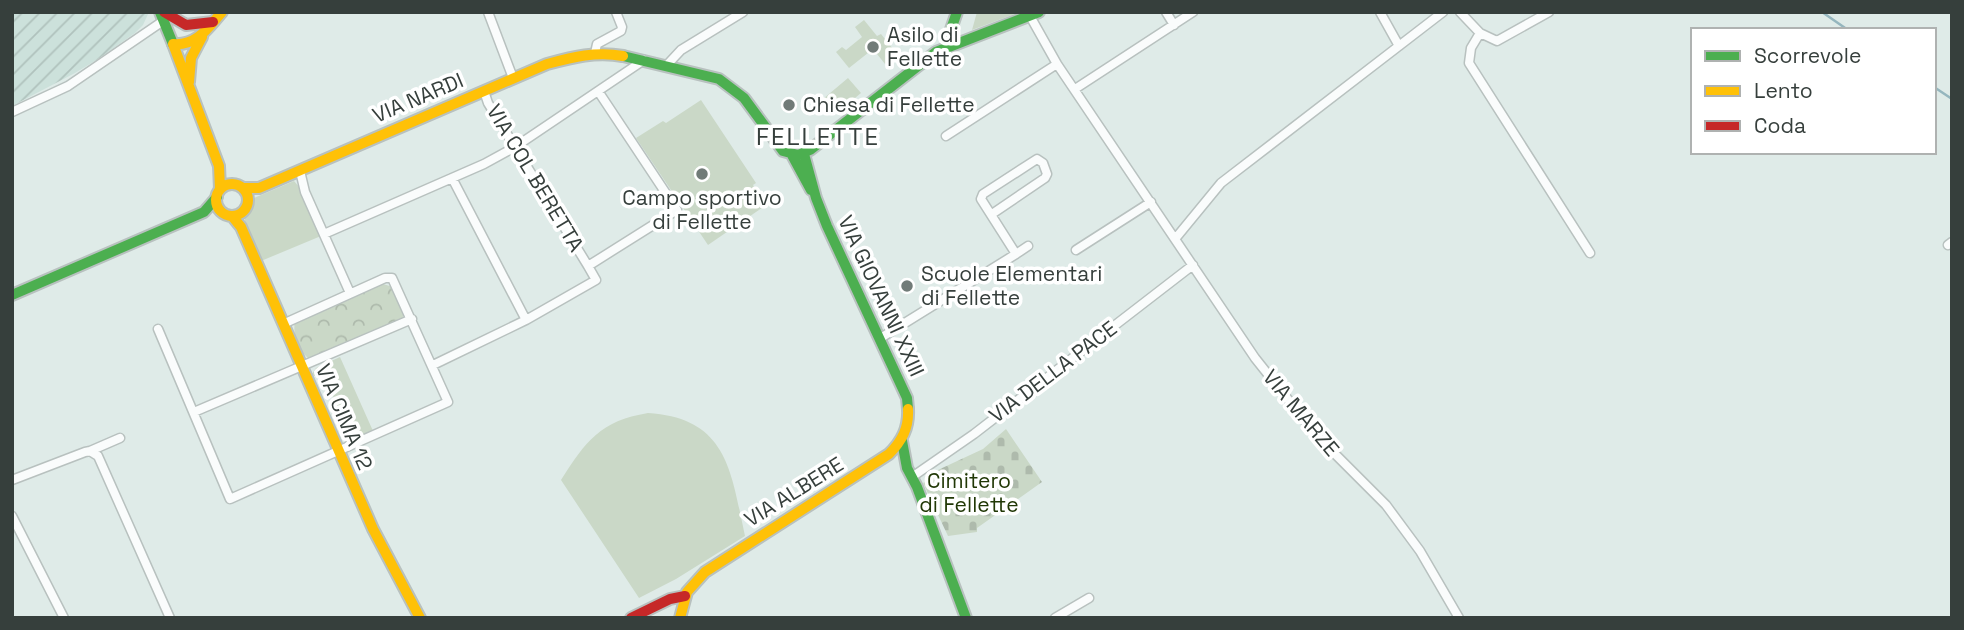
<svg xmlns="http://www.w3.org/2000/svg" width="1964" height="630" viewBox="0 0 1964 630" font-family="'Space Grotesk',sans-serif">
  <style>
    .industrial { fill: url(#industrial-furrows) }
    .green { fill: #cad8c7 }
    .cemetery { fill: url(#cemetery-stones) }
    .park { fill: url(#park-crowns) }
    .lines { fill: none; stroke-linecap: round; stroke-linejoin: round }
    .stream { stroke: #95b6be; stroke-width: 2.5 }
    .street-casing { stroke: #b8c1bf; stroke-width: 11 }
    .fast-casing { stroke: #b8c1bf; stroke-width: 14 }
    .slow-casing { stroke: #b8c1bf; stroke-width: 14 }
    .jam-casing { stroke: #b8c1bf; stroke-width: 14 }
    .street { stroke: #fafcfc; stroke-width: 8 }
    .fast { stroke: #4caf50; stroke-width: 10 }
    .slow { stroke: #ffc107; stroke-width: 10 }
    .jam { stroke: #c62828; stroke-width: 10 }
    .poi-dot { fill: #717b78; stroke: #fff; stroke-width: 2.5 }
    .labels { text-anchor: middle; stroke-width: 7; stroke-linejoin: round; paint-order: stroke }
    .poi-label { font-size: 21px; fill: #363f3c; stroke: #fff; text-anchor: start }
    .street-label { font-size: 21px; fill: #363f3c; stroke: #fff }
    .park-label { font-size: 21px; fill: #213806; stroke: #fff }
    .quarter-label { font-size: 24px; letter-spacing: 2px; fill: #363f3c; stroke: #fff }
  </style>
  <defs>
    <pattern id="industrial-furrows" width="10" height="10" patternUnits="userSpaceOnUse" patternTransform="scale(1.75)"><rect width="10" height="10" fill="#cce1db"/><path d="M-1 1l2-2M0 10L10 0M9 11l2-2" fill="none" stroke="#b0c2bd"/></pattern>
    <pattern id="cemetery-stones" width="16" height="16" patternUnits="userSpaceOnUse" patternTransform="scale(1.75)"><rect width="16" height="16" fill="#cad8c7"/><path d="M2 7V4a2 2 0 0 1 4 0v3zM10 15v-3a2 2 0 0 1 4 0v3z" fill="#aebaac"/></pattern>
    <pattern id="park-crowns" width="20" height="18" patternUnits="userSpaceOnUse" patternTransform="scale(1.75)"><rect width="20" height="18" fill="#cad8c7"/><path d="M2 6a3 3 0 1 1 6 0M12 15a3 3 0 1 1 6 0" fill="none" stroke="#aebaac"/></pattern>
  </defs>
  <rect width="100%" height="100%" fill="#dfebe8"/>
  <path class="industrial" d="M12 12H149L143 25 135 33 98 59 75 73 12 106Z"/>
  <path class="green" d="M977 12H1020L972 30Z
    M864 20 877 36 881 34 897 54 894 56 897 60 892 64 890 60 885 64 873 49 849 68 836 52 842 47 846 50 862 37 855 27Z
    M848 78 861 93 836 114 823 99Z
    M701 100 756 183 753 185 766 205 708 245 636 138 663 121 666 123Z
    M294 181 301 189 321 236 261 261 245 222V215L254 198Z
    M340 357 373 431 346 442 340 437 349 433 323 373 314 376 312 374 316 368Z
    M648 413C728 418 731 472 745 536L676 579 639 598 561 480C586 441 600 421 648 413Z"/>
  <path class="cemetery" d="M1006 429 1042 482 977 528V532L948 536 923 483 927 481 925 476 983 449Z"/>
  <path class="park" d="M383 284 393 287 404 314 402 319 310 359C300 354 292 334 295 323Z"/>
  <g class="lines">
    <path class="stream" d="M1822 12 1848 30
      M1934 87 1952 99"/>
    <defs>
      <path id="street" d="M488 12 513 78
        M1166 12 1174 25
        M1380 12 1399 46
        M1460 12 1480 33 1497 41 1549 12
        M1030 16 1057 64 1255 358 1318 437 1386 505 1420 551 1459 618
        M1480 33 1471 48 1469 63 1590 253
        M595 53 597 44 621 31 622 27 616 12
        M667 65 681 50 743 12
        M1075 89 1193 12
        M484 91 488 103 588 266
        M12 112 68 86 163 21
        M946 136 1057 64
        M300 171 305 192 350 293
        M452 178 526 320
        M324 234 484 164 515 147 644 60
        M1175 239 1221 183 1443 12
        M1948 245 1952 242
        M1076 250 1151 202
        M1016 254 1028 246
        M158 329 230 499 448 402 392 278H385L283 324
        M879 339 1016 254 981 199 983 194 1037 159 1043 163 1047 174 1045 178 992 214
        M433 365 526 320 596 280 588 266 677 210 598 91
        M194 412 412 319
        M90 451 120 438
        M912 477 974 434 1193 265
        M12 480 85 452 90 451 98 456 170 618
        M12 516 64 618
        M1055 618 1089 598"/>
      <path id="fast" d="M160 12 173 44
        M950 45 949 35 957 12
        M623 56 719 79 744 98 783 151 798 155 810 150 936 52 1039 12
        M804 154 816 198 827 226 907 398 908 409
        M792 155 811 190
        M12 295 204 212 217 197
        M902 441 907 468 917 487 966 618"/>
      <path id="slow" d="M173 44 219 166 220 189
        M173 44C197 46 208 28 222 12
        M189 82 191 58 202 37
        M216 200a16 16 0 1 1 32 0a16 16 0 1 1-32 0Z
        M243 188H259L547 64C573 57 596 51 623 56
        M232 216 241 227 373 529 420 618
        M680 618 687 592 705 572 889 454C902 441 909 428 908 409"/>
      <path id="jam" d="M164 12 186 25 213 22
        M631 618 670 599 685 596"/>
    </defs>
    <use href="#street" class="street-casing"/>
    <use href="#fast" class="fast-casing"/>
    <use href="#slow" class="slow-casing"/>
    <use href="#jam" class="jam-casing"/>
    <use href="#street" class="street"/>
    <use href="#fast" class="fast"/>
    <use href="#slow" class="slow"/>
    <use href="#jam" class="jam"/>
  </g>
  <g class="poi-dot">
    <circle cx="873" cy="47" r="7"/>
    <circle cx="789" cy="105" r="7"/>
    <circle cx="702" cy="174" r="7"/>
    <circle cx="907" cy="286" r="7"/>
  </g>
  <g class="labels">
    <g class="poi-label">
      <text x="887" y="42">Asilo di<tspan x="887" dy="24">Fellette</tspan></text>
      <text x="803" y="112">Chiesa di Fellette</text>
      <text x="702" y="205" text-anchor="middle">Campo sportivo<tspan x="702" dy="24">di Fellette</tspan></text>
      <text x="921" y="281">Scuole Elementari<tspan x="921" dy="24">di Fellette</tspan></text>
    </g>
    <g class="street-label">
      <text transform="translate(418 98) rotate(-23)" y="7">VIA NARDI</text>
      <text transform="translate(535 178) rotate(59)" y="7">VIA COL BERETTA</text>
      <text transform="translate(881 296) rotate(65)" y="7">VIA GIOVANNI XXIII</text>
      <text transform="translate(1053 372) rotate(-37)" y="7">VIA DELLA PACE</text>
      <text transform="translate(1301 413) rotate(50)" y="7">VIA MARZE</text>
      <text transform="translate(344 417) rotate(67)" y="7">VIA CIMA 12</text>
      <text transform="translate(794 492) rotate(-32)" y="7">VIA ALBERE</text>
    </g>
    <g class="park-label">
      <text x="969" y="488">Cimitero<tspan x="969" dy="24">di Fellette</tspan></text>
    </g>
    <g class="quarter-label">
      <text x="818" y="145">FELLETTE</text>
    </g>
  </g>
  <rect width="1964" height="630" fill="none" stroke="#363f3c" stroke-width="28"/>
  <rect x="1691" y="28" width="245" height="126" fill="#ffffff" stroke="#afb2b1" stroke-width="2"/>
  <rect x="1705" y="51" width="35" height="10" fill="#4caf50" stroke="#afb2b1" stroke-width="2"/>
  <text x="1754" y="63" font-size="21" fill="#363f3c">Scorrevole</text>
  <rect x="1705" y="86" width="35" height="10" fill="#ffc107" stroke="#afb2b1" stroke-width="2"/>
  <text x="1754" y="98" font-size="21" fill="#363f3c">Lento</text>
  <rect x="1705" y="121" width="35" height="10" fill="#c62828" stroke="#afb2b1" stroke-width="2"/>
  <text x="1754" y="133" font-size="21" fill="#363f3c">Coda</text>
</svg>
